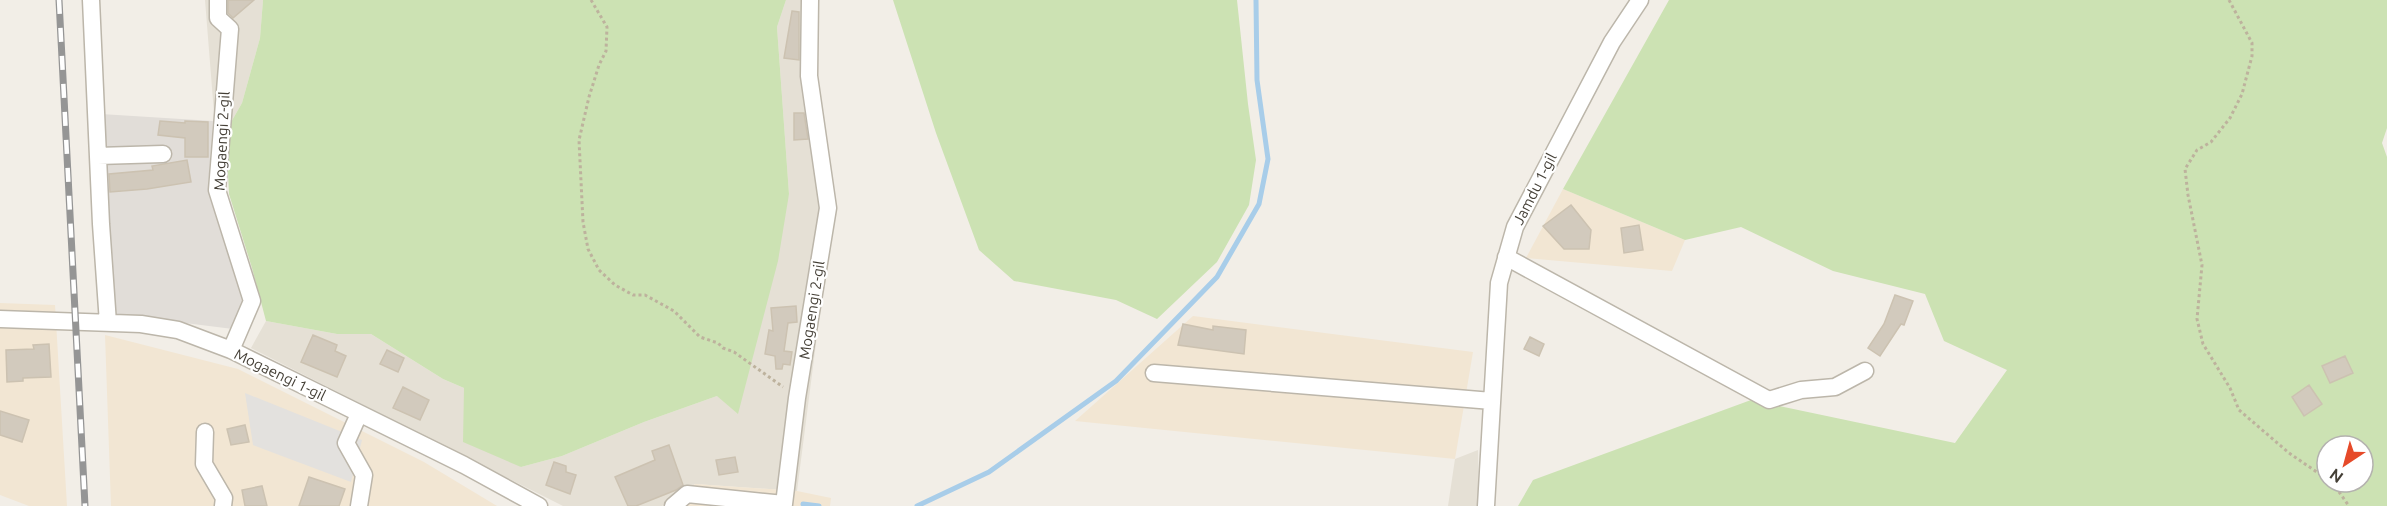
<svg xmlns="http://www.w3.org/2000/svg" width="2387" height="506" viewBox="0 0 2387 506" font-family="Ubuntu,sans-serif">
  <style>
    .residential { fill: #e5e0d5 }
    .commercial { fill: #f2e6d3 }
    .industrial { fill: #e1ddd8 }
    .green { fill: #cce2b3; fill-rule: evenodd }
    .parking { fill: #e3e1de }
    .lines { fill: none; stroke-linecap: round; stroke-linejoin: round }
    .stream { stroke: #a8cde9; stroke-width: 5 }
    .building { fill: #d2cabd; stroke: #ccc2b1; stroke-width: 1.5 }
    .minor-casing { stroke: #bcb6aa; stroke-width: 19 }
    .path { stroke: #bdb29d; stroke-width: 3; stroke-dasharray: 3 3; stroke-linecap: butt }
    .minor { stroke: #fff; stroke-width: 16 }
    .rail-casing { stroke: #959595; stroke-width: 7 }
    .rail { stroke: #fff; stroke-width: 4.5; stroke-dasharray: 14; stroke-linecap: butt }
    .labels { text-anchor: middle; stroke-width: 4.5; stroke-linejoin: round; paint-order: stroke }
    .street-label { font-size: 15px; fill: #443f36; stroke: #fff }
  </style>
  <rect width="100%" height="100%" fill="#f2eee7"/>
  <path class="residential" d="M205 0H263L260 38 242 103 226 131 214 113Z
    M786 0H816L814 84 831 227 797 491 695 484 662 506H563L251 348 266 321 337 334H371L443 379 464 388 521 467 562 456 644 422 717 396 789 194 777 27Z
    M1478 450 1479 506H1448L1455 459Z"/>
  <path class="commercial" d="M1563 189 1685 240 1672 271 1526 258Z
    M0 303 55 305 67 506H29L0 495Z
    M1193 316 1473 352 1455 459 1075 421Z
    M105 335 238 369 424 462 497 506H111Z
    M695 484 797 491 831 498 830 506H668Z"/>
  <path class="industrial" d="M101 114 213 121 208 186 245 303 233 329 113 314Z"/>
  <path class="green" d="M263 0H786L777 27 789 194 778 261 738 414 717 396 644 422 562 456 521 467 463 442 464 388 443 379 371 334H337L266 321 252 268 229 194 226 131 242 103 260 38Z
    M893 0H1237L1248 104 1256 160 1249 205 1217 262 1157 319 1116 300 1014 281 979 250 936 133Z
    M1669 0H2387V128L2382 143 2387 157V506H1518L1533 480 1751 400 1955 443 2007 370 1944 341 1925 294 1833 271 1741 227 1685 240 1563 189ZM2327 446H2363V482H2327Z"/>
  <path class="parking" d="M245 393 362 440 351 482 253 445Z"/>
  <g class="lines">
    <path class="stream" d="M803 504 819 506
      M917 506 989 472 1116 381 1217 277 1259 204 1268 159 1257 80 1256 0"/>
  </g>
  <path class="building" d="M228 0H254L233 18 228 13Z
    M792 11 799 12V60L784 58Z
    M794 113H804L808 139 794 140Z
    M160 121 185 123V121L208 122V157H185V138L158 135Z
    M187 160 191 182 147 189 110 192 109 174 153 170 152 166Z
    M1571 205 1591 230 1589 249H1564L1543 226Z
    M1639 225 1643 250 1624 253 1621 228Z
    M1895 295 1913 301 1904 325 1901 324 1880 356 1868 348 1884 324Z
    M796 306 797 322 788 323 784 351 792 352 790 365 783 364 782 369H776L775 356 765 354 769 330 773 331 771 308Z
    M1183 324 1213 330V326L1246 330 1244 354 1178 345Z
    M313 335 337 345 335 351 346 356 337 377 301 362Z
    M1530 337 1544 344 1539 356 1524 349Z
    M49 344 51 377 23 378V381L7 382 6 350 34 349 33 345Z
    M387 350 404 358 398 372 380 364Z
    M2345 356 2353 373 2330 383 2322 366Z
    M2309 385 2322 404 2304 416 2292 397Z
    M403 387 429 400 420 420 393 408Z
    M0 411 29 420 22 442 0 435Z
    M245 425 249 442 231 445 227 429Z
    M669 445 683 485 676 490 636 506H628L615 477 655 460 652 451Z
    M735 457 738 472 719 475 716 460Z
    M554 462 566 466V472L576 475 570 494 546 485Z
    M309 477 345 489 339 506H299Z
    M262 486 267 506H245L242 490Z"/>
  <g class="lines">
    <defs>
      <path id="minor" d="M91 0 101 224 108 323
        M218 0V18L230 29 217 190 252 301 231 350
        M98 156 163 154
        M1506 257 1769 400 1801 390 1835 387 1865 371
        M0 319 141 324 178 330 231 350 292 380 464 465 539 506
        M1154 373 1492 401
        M205 432 204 464 224 498 223 506
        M359 506 364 475 346 443 359 414
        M673 506 687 494 784 504 797 398 828 208 809 76 810 0
        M1486 506 1499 283 1515 227 1612 42 1640 0"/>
    </defs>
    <use href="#minor" class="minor-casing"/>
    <path class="path" d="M591 0 607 27 606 51 599 65 589 97 579 140 583 222 588 249 599 270 615 285 633 295H645L674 311 700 337 718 343 723 348 734 352 783 387
      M2229 0 2252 43V56L2242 94 2230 118 2211 142 2197 150 2185 169 2188 195 2202 265 2197 319 2203 344 2230 388 2239 410 2289 453 2327 479
      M2332 482 2349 506"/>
    <use href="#minor" class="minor"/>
    <defs>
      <path id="rail" d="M59 0 85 506"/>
    </defs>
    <use href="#rail" class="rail-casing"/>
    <use href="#rail" class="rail"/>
  </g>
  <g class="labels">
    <g class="street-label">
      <text transform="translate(222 141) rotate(-87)" y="5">Mogaengi 2-gil</text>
      <text transform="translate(1535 189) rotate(-63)" y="5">Jamdu 1-gil</text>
      <text transform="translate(812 310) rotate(-81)" y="5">Mogaengi 2-gil</text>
      <text transform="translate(280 375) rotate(26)" y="5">Mogaengi 1-gil</text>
    </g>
  </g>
  <g transform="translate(2345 464) rotate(216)"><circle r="28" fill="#ffffff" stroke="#b4b2af" stroke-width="1.5"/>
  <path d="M0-4.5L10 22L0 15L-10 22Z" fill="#e64a29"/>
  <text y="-9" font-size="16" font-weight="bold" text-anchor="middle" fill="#443f36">N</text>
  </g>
</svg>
